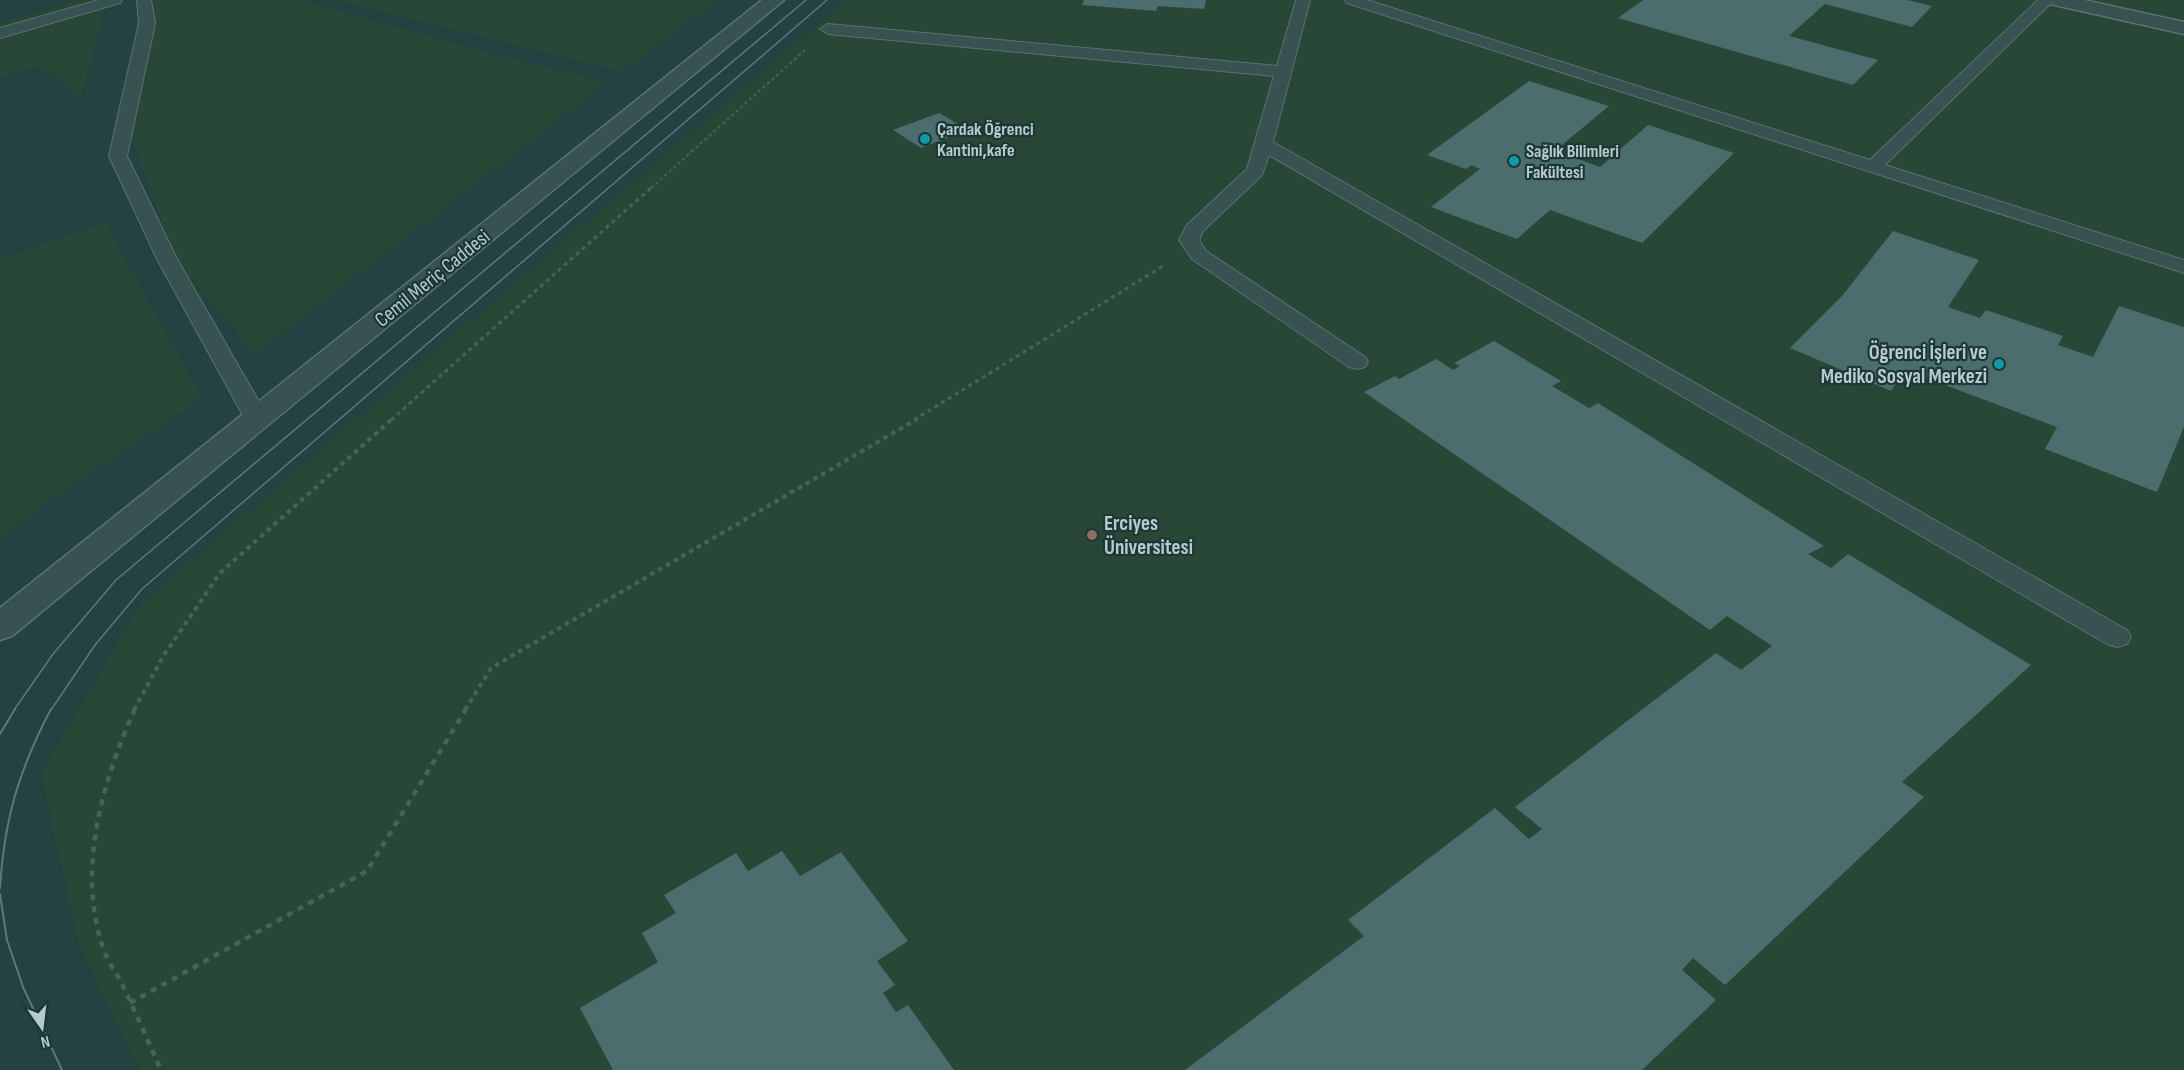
<svg xmlns="http://www.w3.org/2000/svg" width="2184" height="1070" viewBox="0 0 2184 1070" font-family="'Sofia Sans Condensed',sans-serif">
  <style>
    .green { fill: #294737 }
    .building { fill: #4c6d6d }
    .lines { fill: none; stroke-linecap: round; stroke-linejoin: round }
    .service-casing { stroke: #597272; stroke-width: 2 }
    .tertiary-casing { stroke: #597272; stroke-width: 3 }
    .path-far3 { stroke: #486456; stroke-width: 2; stroke-dasharray: 3 3; stroke-linecap: butt }
    .path-far2 { stroke: #486456; stroke-width: 3; stroke-dasharray: 4 4; stroke-linecap: butt }
    .path-far1 { stroke: #486456; stroke-width: 4; stroke-dasharray: 4.5 4.5; stroke-linecap: butt }
    .path { stroke: #486456; stroke-width: 4.5; stroke-dasharray: 6 6; stroke-linecap: butt }
    .service { fill: #385251; fill-rule: evenodd }
    .tertiary { fill: #385251; fill-rule: evenodd }
    .tram-far1 { stroke: #5a7979; stroke-width: 1.5 }
    .tram { stroke: #5a7979; stroke-width: 2 }
    .culture-dot { fill: #0f9aa8; stroke: #1d3737; stroke-width: 2 }
    .education-dot { fill: #8d6e63; stroke: #1d3737; stroke-width: 2 }
    .labels { text-anchor: middle; stroke-width: 4.5; stroke-linejoin: round; paint-order: stroke }
    .far-poi-label { font-size: 18px; font-weight: bold; fill: #b5cbcc; stroke: #1d3737; text-anchor: start }
    .street-label { font-size: 21px; fill: #b5cbcc; stroke: #1d3737 }
    .poi-label { font-size: 21px; font-weight: bold; fill: #b5cbcc; stroke: #1d3737; text-anchor: end }
  </style>
  <rect width="100%" height="100%" fill="#234241"/>
  <path class="green" d="M80 0H106L81 97 40 66 0 78V23Z
    M152 0H302L496 55 608 82 255 354 177 263 129 131Z
    M334 0H716L622 72Z
    M846 0H2184V1070H140L80 948 41 773 141 603Z
    M105 222 202 398 49 501 0 539V259Z"/>
  <path class="building" d="M1084 0H1206L1204 9 1158 6 1156 11 1082 5Z
    M1643 0H1907L1932 6 1912 27 1825 4 1789 36 1878 60 1853 85 1618 18Z
    M1529 81 1609 106 1551 154 1560 157 1564 154 1600 167 1648 125 1734 153 1642 243 1550 210 1517 239 1431 207 1480 169 1471 165 1466 169 1427 155Z
    M939 113 968 130 921 148 893 130Z
    M1893 231 1979 260 1948 307 1980 318 1986 310 2063 336 2058 345 2093 357 2119 306 2184 327V427L2157 492 2045 449 2057 427 1905 370 1891 391 1790 348 1842 296Z
    M1494 341 1561 381 1552 386 1589 408 1598 403 1824 546 1808 554 1831 568 1848 554 2031 665 1902 782 1924 797 1725 985 1693 958 1682 970 1716 1000 1642 1070H1185L1364 936 1348 920 1495 808 1529 839 1542 829 1515 807 1716 653 1741 670 1772 646 1727 616 1710 630 1364 392 1395 376 1399 379 1436 359 1453 370 1460 366 1454 363Z
    M782 851 800 876 841 852 908 941 877 961 895 985 883 993 896 1012 908 1005 954 1070H613L580 1008 658 962 642 933 676 913 664 895 736 853 748 871Z"/>
  <g class="lines">
    <defs>
      <path id="service" d="M99 0H122L120 3 0 38V28Z
        M137 0H151L155 23 127 156 177 259 269 419 265 424 257 426 249 424 245 419 157 259 109 156 139 23Z
        M1296 0H1310L1273 142 2127 630 2131 637 2127 644 2117 647 2107 644 1269 155 1262 175 1203 231 1199 240 1206 251 1365 357 1368 362 1365 367 1357 369 1349 367 1192 259 1179 240 1187 225 1247 169 1274 76 828 34 820 29 828 24 1277 66Z
        M1345 0H1367L1870 160 2038 0H2054L1885 165 2184 260V273L1347 3Z"/>
      <path id="tertiary" d="M762 0H784L12 636 0 640V608Z
        M2047 0H2084L2184 22V34L2050 4Z"/>
    </defs>
    <use href="#service" class="service-casing"/>
    <use href="#tertiary" class="tertiary-casing"/>
    <path class="path-far3" d="M651 188 805 50"/>
    <path class="path-far2" d="M391 420 653 186
      M914 420 1163 266"/>
    <path class="path-far1" d="M134 710 164 655 220 573 392 419
      M465 710 491 668 917 419"/>
    <path class="path" d="M135 709C103 780 77 867 102 945 106 958 114 970 121 982 135 1011 148 1041 161 1070
      M130 1003 367 871 466 709"/>
    <use href="#service" class="service"/>
    <use href="#tertiary" class="tertiary"/>
    <path class="tram-far1" d="M14 710 53 654 116 580 806 0
      M51 710 95 645 142 589 827 0"/>
    <path class="tram" d="M0 734 15 709
      M0 888C4 819 19 770 51 709
      M0 894 7 940 23 987 62 1070"/>
  </g>
  <g class="culture-dot">
    <circle cx="925" cy="139" r="6"/>
    <circle cx="1514" cy="161" r="6"/>
    <circle cx="1999" cy="364" r="6"/>
  </g>
  <circle class="education-dot" cx="1092" cy="535" r="6"/>
  <g class="labels">
    <g class="far-poi-label">
      <text x="937" y="135">Çardak Öğrenci<tspan x="937" dy="21">Kantini,kafe</tspan></text>
      <text x="1526" y="157">Sağlık Bilimleri<tspan x="1526" dy="21">Fakültesi</tspan></text>
    </g>
    <g class="street-label">
      <text transform="translate(432 278) rotate(-39)" y="7">Cemil Meriç Caddesi</text>
    </g>
    <g class="poi-label">
      <text x="1987" y="359">Öğrenci İşleri ve<tspan x="1987" dy="24">Mediko Sosyal Merkezi</tspan></text>
      <text x="1104" y="530" text-anchor="start">Erciyes<tspan x="1104" dy="24">Üniversitesi</tspan></text>
    </g>
  </g>
  <g transform="translate(42 1028) rotate(166)" stroke="#1d3737" stroke-width="4.5" paint-order="stroke">
  <path d="M0-4.5L10 22L0 15L-10 22Z" fill="#b5cbcc"/>
  <text y="-9" font-size="16" font-weight="bold" text-anchor="middle" fill="#b5cbcc">N</text>
  </g>
</svg>
